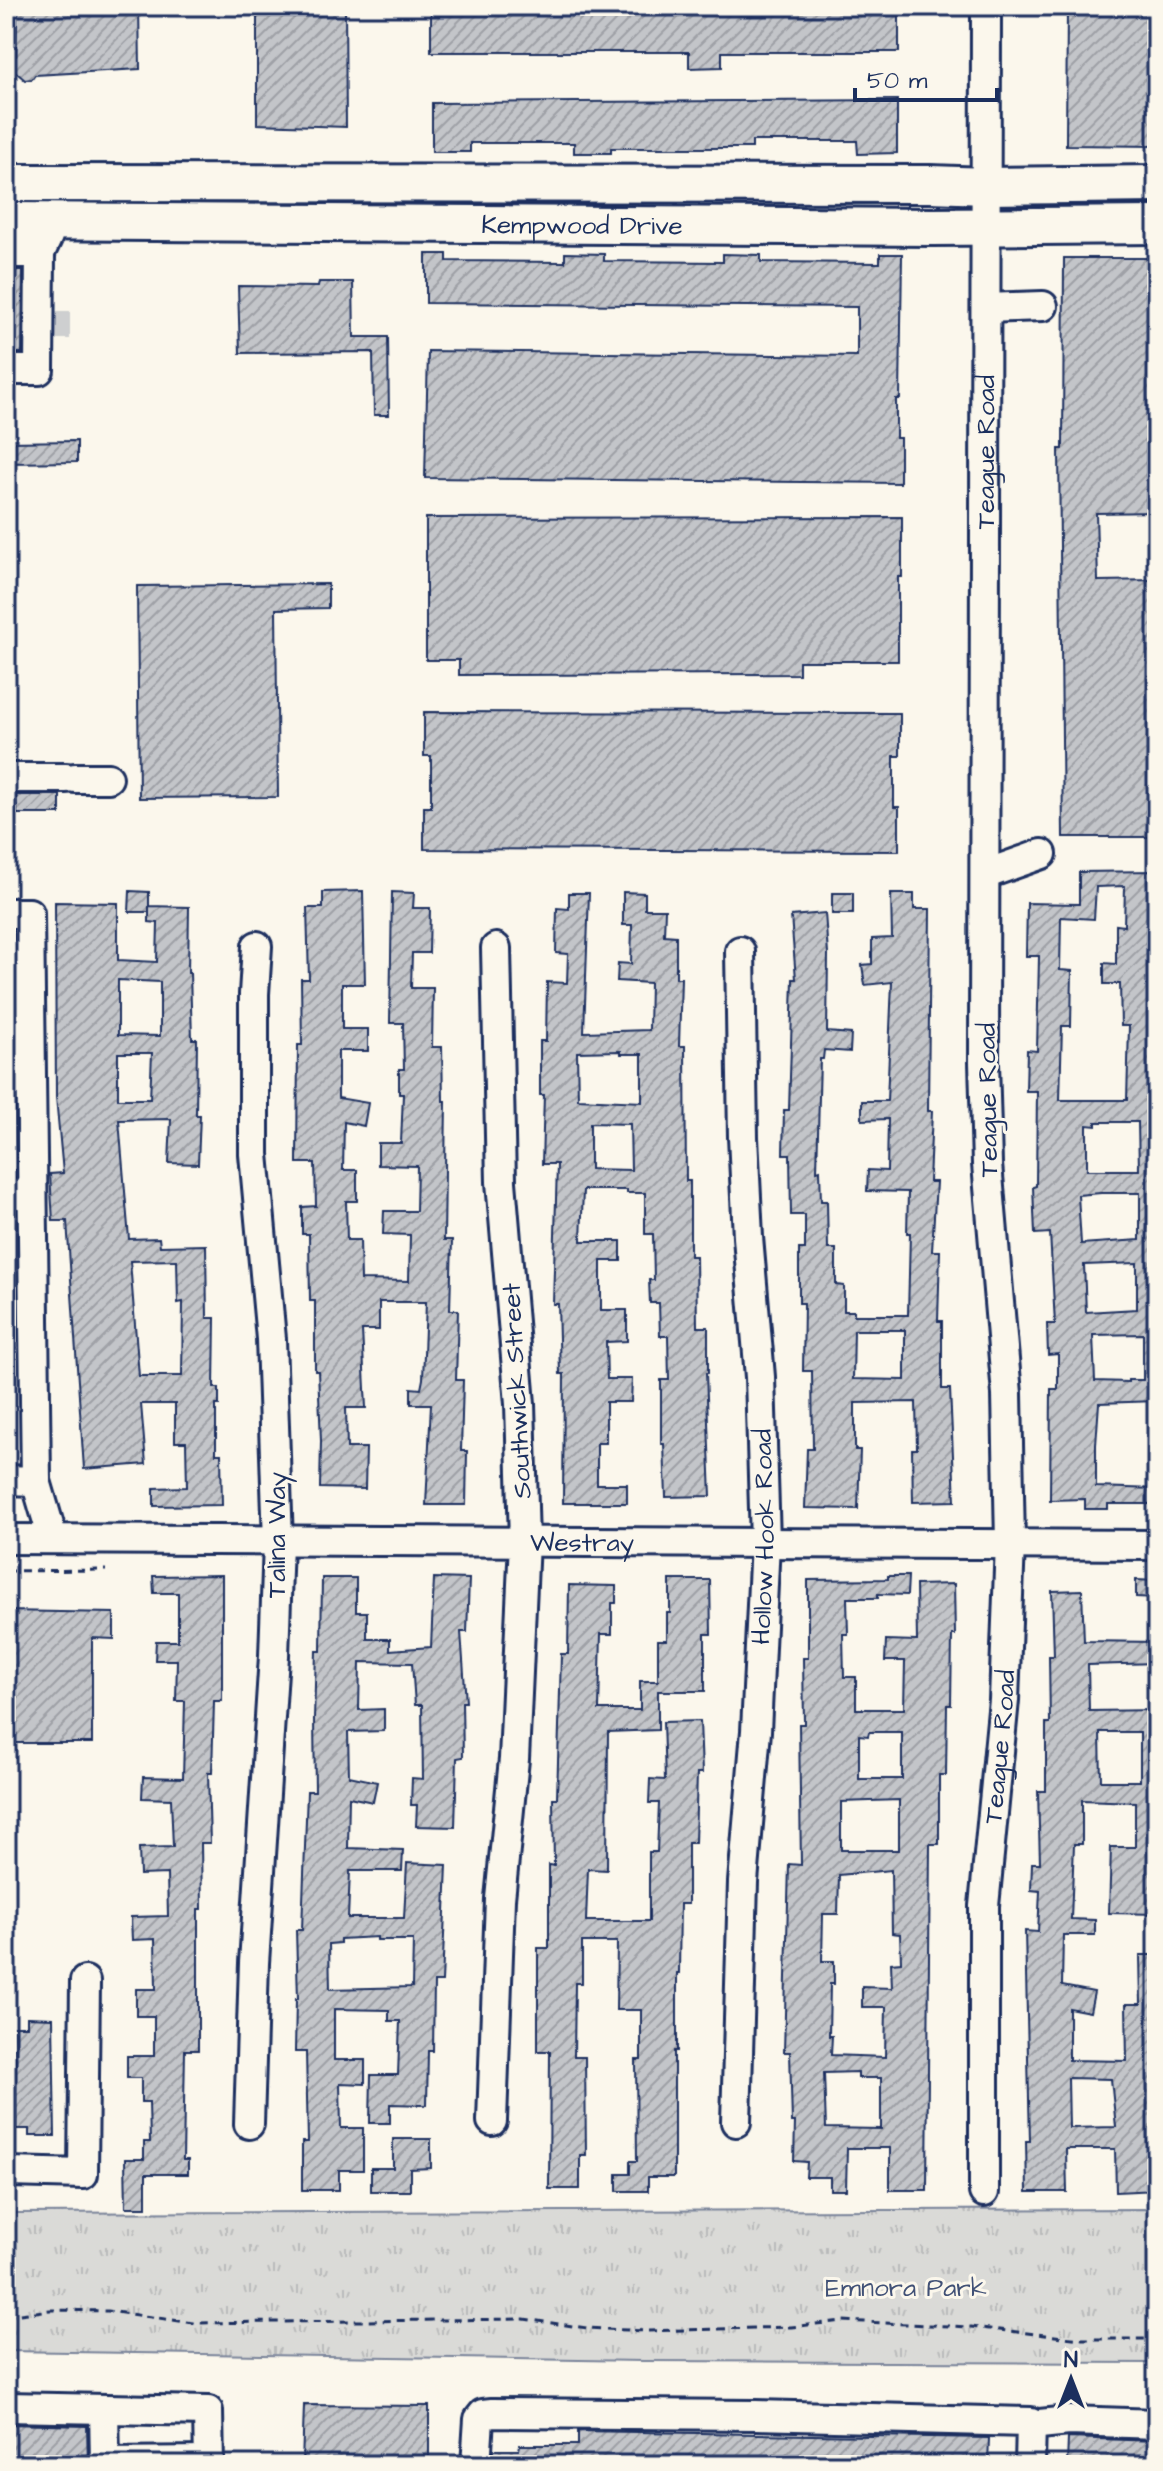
<svg xmlns="http://www.w3.org/2000/svg" width="1163" height="2471" viewBox="0 0 1163 2471" font-family="'Architects Daughter',sans-serif">
  <style>
    .park { fill: url(#park-tufts); stroke: #7a849a; stroke-width: 2 }
    .building { fill: url(#building-hatch); stroke: #1b2f5e; stroke-width: 2; fill-rule: evenodd }
    .lines { fill: none; stroke-linecap: round; stroke-linejoin: round }
    .minor-tunnel { stroke: #cecfd0; stroke-width: 28; stroke-dasharray: 28 14; stroke-linecap: butt }
    .minor-casing { stroke: #1b2f5e; stroke-width: 34 }
    .major-casing { stroke: #1b2f5e; stroke-width: 42 }
    .path { stroke: #1b2f5e; stroke-width: 3; stroke-dasharray: 8 6; stroke-linecap: butt }
    .minor { stroke: #fbf7ec; stroke-width: 28 }
    .major { stroke: #fbf7ec; stroke-width: 36 }
    .labels { text-anchor: middle; stroke-width: 6; stroke-linejoin: round; paint-order: stroke }
    .street-label { font-size: 26px; fill: #1b2f5e; stroke: #fbf7ec }
    .park-label { font-size: 26px; fill: #415176; stroke: #fbf7ec }
  </style>
  <defs>
    <pattern id="park-tufts" width="24" height="20" patternUnits="userSpaceOnUse" patternTransform="scale(2)"><rect width="24" height="20" fill="#dadad7"/><path d="M3 7l-1-3M5 7V3M7 7l1-3M15 17l-1-3M17 17v-4M19 17l1-3" fill="none" stroke="#babbbb"/></pattern>
    <pattern id="building-hatch" width="6" height="6" patternUnits="userSpaceOnUse" patternTransform="scale(2)"><rect width="6" height="6" fill="#c3c5c9"/><path d="M-1 1l2-2M0 6l6-6M5 7l2-2" fill="none" stroke="#9ea0a6"/></pattern>
  </defs>
  <rect width="100%" height="100%" fill="#fbf7ec"/>
  <filter id="ink" filterUnits="userSpaceOnUse"><feTurbulence type="fractalNoise" baseFrequency=".0125" numOctaves="2"/><feDisplacementMap in="SourceGraphic" scale="16" xChannelSelector="R" yChannelSelector="G"/><feConvolveMatrix kernelMatrix="1 2 1 2 8 2 1 2 1" color-interpolation-filters="sRGB"/></filter>
  <g filter="url(#ink)">
    <path class="park" d="M1157 2209V2363L643 2361 6 2351V2213Z"/>
    <path class="building" d="M17 6H139L140 69 35 75 32 79 25 80 11 68 10 57 16 56Z
      M257 6H345L346 127 257 124Z
      M431 6H896L899 16V52H722V67L689 68V52H431Z
      M1067 6H1157V146L1066 145Z
      M897 100V153L858 154 857 141H752V148H611V153H574V143H470V152H432V103Z
      M565 253 604 254V261L723 262V254L761 255V262L880 263V254H902L900 399H896V438H900V483L425 478 428 351 857 356V307L426 303V254H447V261L565 262Z
      M1064 258H1157V512L1096 513 1098 581 1157 580V837H1063L1059 449H1063Z
      M6 270H23L22 353H6Z
      M319 282H353L354 337H388L389 415H374L373 352 240 353 238 286 318 287Z
      M77 441V462L6 463V442Z
      M902 517V577H898V661H799V674L459 675V660H426V518Z
      M328 584V608L276 609 278 797 139 798 137 586Z
      M424 712 900 713V756H894V807H899V851L424 849V807H431V756H424Z
      M16 795H60V814H17Z
      M1157 871V1401L1099 1403 1096 1445V1487L1157 1489V1504H1108V1509H1085V1499L1050 1500 1051 1389H1058V1354L1048 1355 1047 1324H1055L1050 1233 1035 1234 1033 1187 1036 1186 1037 1091H1026L1027 1050 1037 1051 1039 956H1026L1027 903 1079 904V872ZM1125 886 1124 926 1116 925V964L1104 963V984H1120L1121 1026H1129L1127 1100H1060L1062 1026H1071L1072 971 1060 970 1061 917 1094 919 1096 887ZM1096 1122H1138L1139 1170H1087V1125L1096 1126ZM1101 1193H1140V1240L1081 1244 1078 1195ZM1137 1263V1309L1086 1312 1084 1265ZM1143 1334V1380H1128V1382L1095 1381 1093 1335Z
      M130 891 149 892V912H129Z
      M363 891 365 984H342V1029H368V1051H338V1098L368 1103 364 1126 344 1122 343 1170H357V1201H346L347 1240H360L361 1280 409 1281 410 1235 383 1234 384 1211H416L417 1166 378 1165V1143H401L403 1094H399V1069H404L403 1023H390L392 892 414 893 413 908H430L429 953H412L411 988H433L432 1047H442L443 1101H446L444 1240H452L450 1310H458L456 1380H463L461 1451H467L466 1505H426L431 1404H411V1388L421 1389 423 1379 426 1302H379V1330H362L366 1408H346L347 1448H366L365 1489 320 1488 321 1441 318 1371H315V1301H310L309 1234H302V1207L316 1206 315 1163H297L298 1045H302L301 979H309L307 908H323V892Z
      M623 892 645 893V909H665L664 935 676 936V978H681L679 1046H685L686 1181H690V1256H696L697 1327H708V1373H706L711 1496 666 1497 664 1444H661V1380H669L668 1336H660L659 1303H650L649 1280H654L653 1234H645V1193H627V1190H583L581 1241H621V1261H601V1310H627V1341L606 1342 607 1379H632L631 1402H606V1443H597V1484H627V1503H563L564 1374H560L558 1304H553L557 1164H542L544 1095H540V1041H546L547 982 567 983 568 954 556 953 557 908 569 909V893H589L584 1032 649 1030 650 983 617 981 618 963 631 964 632 925H623ZM621 1051V1054H642V1102L578 1099 577 1052ZM590 1123 630 1124 631 1170 590 1169Z
      M832 893H853V914H832Z
      M891 894H914V909H930L928 1111H932L929 1182H936L932 1251H940L938 1321H942V1389H950L955 1501 913 1502 912 1449H917L916 1402 855 1403V1450H860L858 1509 805 1508 807 1449H813L812 1371H803L804 1303H799V1249H805V1215H791L790 1154H783L784 1110H789L793 979H796L791 916 825 913 828 954 827 1032 851 1034 850 1052 824 1050 823 1059H820L817 1171 820 1170 821 1201H827L828 1249H836V1285L844 1286V1311H854V1315H908L910 1233H907L908 1192 867 1191 868 1170 887 1171 888 1119 862 1120V1101H887L892 982 865 985 862 965 872 964V939L892 938ZM854 1330H905V1380L853 1379Z
      M55 902 118 903V960L157 962 158 923 149 922V906L189 907 188 973H190L192 1039H197L196 1115H200L198 1164 169 1163 171 1119 119 1120 129 1239 159 1238 160 1246 206 1245 207 1318H215L214 1388H219V1405H216V1454H221L222 1505 154 1506V1488L187 1487 186 1442H175V1404H141L146 1464 84 1469 67 1221H53L50 1174 63 1173 56 1097ZM118 980 160 982V1036L118 1035ZM118 1053H152L150 1099H118ZM177 1260 178 1303 183 1302 182 1376H139L130 1261Z
      M222 1575V1701H214L212 1773H208L210 1843H201L202 1909H198V2050H185L183 2160H188V2174H146V2207H126L125 2159H144V2142H150L149 2102H141V2078H127V2056H154V2016H136V1989H156L155 1939 132 1940 131 1917 168 1916 167 1874 140 1875 139 1848 173 1847 171 1799 142 1798 143 1777 183 1778 185 1701H176L177 1660H155L156 1641H178V1593H154L153 1576Z
      M888 1576H908L907 1595 878 1594V1598H847L848 1634H843L844 1677H856V1709H904L905 1661H885L886 1640 917 1641 916 1585 954 1584 955 1635H952L951 1705H947L946 1775H939V1844H930L927 2190H890V2148H847L846 2190H830V2177H806L807 2162 794 2161 795 2122H792L790 2052H784L789 1864 801 1865 799 1724H804L803 1658H808V1580L888 1579ZM869 1732H902V1779H859V1735L868 1736ZM899 1800V1850H841V1802ZM891 1870 892 1933 900 1934 901 1962 891 1963 892 1988 862 1987V2007H886L885 2057 831 2055 832 2036H829L830 1984H834V1961H822L823 1914H838L839 1875ZM858 2072V2078H881V2129L826 2128 824 2073Z
      M322 1578H356V1612H367V1639H390V1650L431 1647 434 1578 469 1579 467 1632H461L466 1702H462L463 1757 457 1758 455 1827 416 1826 417 1805H411L412 1778 423 1779 422 1705H415L412 1663 360 1662 359 1710 384 1709V1731L348 1732 349 1776 377 1782 373 1802 349 1797 348 1848 403 1850 402 1871H350L348 1918H404L407 1863 447 1865 442 1982H434L433 2051H428L427 2105 390 2104V2123H370L371 2075H398L400 2021H389V2010L334 2009V2060H365V2084L340 2083 341 2128H363V2170H339V2190H302V2142H308L306 2052H295L296 1999H298L296 1930H302L307 1791H315L314 1719 316 1651H321ZM377 1937V1940H413L412 1987 330 1989 329 1944 340 1943V1939Z
      M670 1580H710L711 1634H705V1691H658V1730L608 1732 607 1870 588 1869 586 1921H649V1852H657L659 1803H649L650 1779 665 1780 663 1722 700 1721 702 1773H697L695 1843H688V1904H680L679 1973H677V2051H674V2177H648V2191H617V2174H630V2161H637L636 2060H641V2010H616L617 1942H582V1983H575L574 2057H585L586 2155H580V2189H549L550 2051H538V1948H549V1865L554 1866 553 1798H557L561 1654H568L569 1585 616 1586V1603H612V1634H601L599 1710H640V1681H658V1640H667V1613H670Z
      M1136 1580 1157 1581V1598L1136 1597Z
      M1082 1590 1084 1641 1157 1642V1663L1088 1665 1089 1711 1157 1710V1914L1109 1913 1111 1847H1135V1802L1082 1800V1844H1074L1071 1919 1095 1920V1935H1063L1062 1986 1094 1992 1090 2012 1069 2008V2060L1127 2061 1126 2004H1141L1140 1955H1157V2053H1155L1157 2190 1116 2192 1115 2149H1066L1067 2192H1027L1026 2141H1030L1025 1931 1038 1932 1040 1891 1031 1890 1032 1863H1040L1038 1791H1046V1723H1050L1049 1656H1054L1052 1591ZM1100 1732H1140V1781H1101ZM1068 2078 1111 2079 1116 2127 1069 2128Z
      M6 1611 114 1613V1639L92 1638V1743H6Z
      M27 2017 53 2018 55 2136H29V2129H16L15 2026H27Z
      M393 2139H431V2168L410 2169V2191H371V2168H393Z
      M304 2405 429 2406V2465H302Z
      M6 2424 87 2426 88 2465H6Z
      M578 2431 989 2438 988 2465H493L494 2450H519L520 2445H578Z
      M1068 2438 1157 2441V2465H1067Z"/>
    <g class="lines">
      <path class="minor-tunnel" d="M56 311V344"/>
      <defs>
        <g id="minor">
          <path d="M6 253H40"/>
          <path d="M986 308 1043 306"/>
          <path d="M6 370H39L40 253 48 236 49 221"/>
          <path d="M6 778H66"/>
          <path d="M75 778H108"/>
          <path d="M986 874 1042 854"/>
          <path d="M6 913H29L36 1481 6 1480"/>
          <path d="M6 1193 32 1195"/>
          <path d="M36 1481 53 1539"/>
          <path id="s1" d="M6 1539 1157 1545"/>
          <path d="M492 2121 500 1899 514 1759 524 1541 520 1404 501 1182 496 948"/>
          <path id="s2" d="M736 2122 743 1882 756 1731 765 1542 760 1377 748 1237 743 1137 740 951"/>
          <path d="M249 2124 254 1963 274 1656 278 1542 271 1339 254 1154V994L257 946"/>
          <path d="M6 2169 9 2172 83 2174 85 1981"/>
          <path id="s3" d="M984 2192V1906L1004 1700 1010 1543 1007 1394 987 1164 984 1062 986 6"/>
          <path d="M6 2407 208 2411 209 2465"/>
          <path d="M104 2409 105 2462 209 2461"/>
          <path d="M1030 2425 1069 2421 1157 2424"/>
          <path d="M476 2465 479 2419 483 2414 492 2413 756 2415 1031 2422 1030 2465"/>
        </g>
        <g id="major">
          <path d="M6 183 930 184 987 186 1157 184"/>
          <path id="s4" d="M6 221 933 227 1157 225"/>
        </g>
      </defs>
      <use href="#minor" class="minor-casing"/>
      <use href="#major" class="major-casing"/>
      <path class="path" d="M6 1571 106 1570
        M6 2316 50 2310 108 2311 194 2323 524 2319 587 2328 645 2331 791 2327 842 2321 971 2327 1082 2339H1157"/>
      <use href="#minor" class="minor"/>
      <use href="#major" class="major"/>
    </g>
  </g>
  <g class="labels">
    <g class="street-label">
      <text dy="9" stroke="none"><textPath href="#s4" startOffset="576">Kempwood Drive</textPath></text>
      <text dy="9" stroke="none"><textPath href="#s3" startOffset="1742">Teague Road</textPath></text>
      <text transform="translate(987 1100) rotate(-91)" y="9">Teague Road</text>
      <text transform="translate(516 1391) rotate(-93)" y="9">Southwick Street</text>
      <text transform="translate(276 1535) rotate(-90)" y="9">Talina Way</text>
      <text dy="9" stroke="none"><textPath href="#s2" startOffset="586">Hollow Hook Road</textPath></text>
      <text dy="9" stroke="none"><textPath href="#s1" startOffset="576">Westray</textPath></text>
      <text dy="9" stroke="none"><textPath href="#s3" startOffset="446">Teague Road</textPath></text>
    </g>
    <g class="park-label">
      <text x="906" y="2296">Emnora Park</text>
    </g>
  </g>
  <rect width="1163" height="2471" fill="none" stroke="#fbf7ec" stroke-width="32"/>
  <rect x="16" y="16" width="1131" height="2439" fill="none" stroke="#1b2f5e" stroke-width="3" filter="url(#ink)"/>
  <g transform="translate(1071 2379)" stroke="#fbf7ec" stroke-width="6" paint-order="stroke">
  <path d="M0-6L14 30L0 20L-14 30Z" fill="#1b2f5e"/>
  <text y="-12" font-size="22" font-weight="bold" text-anchor="middle" fill="#1b2f5e">N</text>
  </g>
  <path d="M855 88v12h142v-12" fill="none" stroke="#1b2f5e" stroke-width="4"/>
  <text x="867" y="88" font-size="24" fill="#1b2f5e" stroke="#fbf7ec" stroke-width="6" paint-order="stroke">50 m</text>
</svg>
